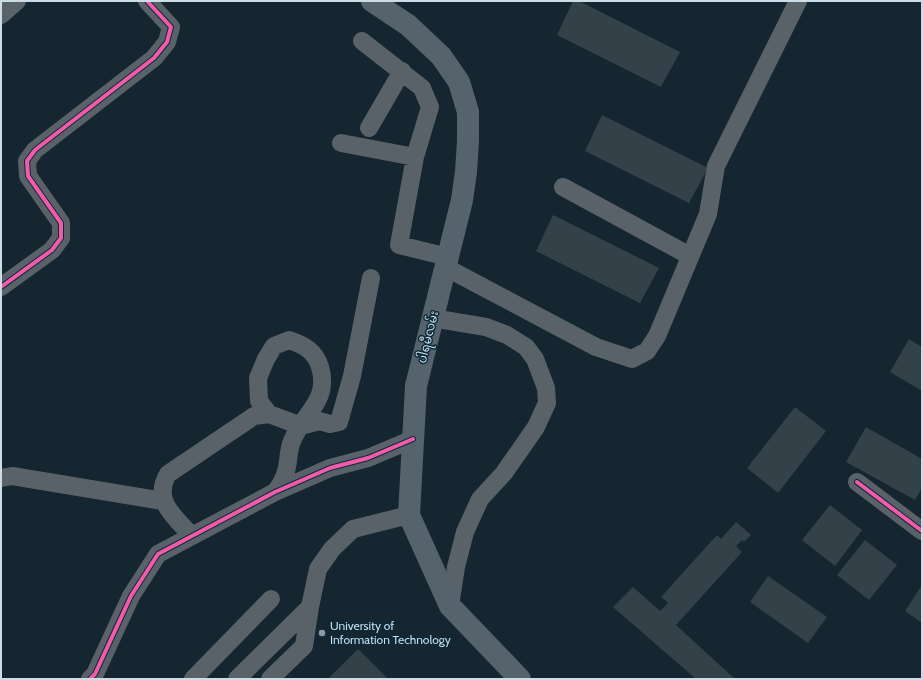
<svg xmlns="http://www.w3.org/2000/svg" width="923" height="680" viewBox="0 0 923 680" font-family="Cabin,'Noto Sans Myanmar',sans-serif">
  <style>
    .building { fill: #344148 }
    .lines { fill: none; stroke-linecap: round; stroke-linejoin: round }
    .minor { stroke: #596268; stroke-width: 18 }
    .major { stroke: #56626c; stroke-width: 22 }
    .cycleway-casing { stroke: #0c2a3a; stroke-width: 6 }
    .cycleway { stroke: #f35aa7; stroke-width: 4 }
    .poi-dot { fill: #8c9da7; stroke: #0c2a3a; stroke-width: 1.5 }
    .labels { text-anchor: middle; stroke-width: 3; stroke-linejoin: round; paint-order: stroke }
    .street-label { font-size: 12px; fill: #ccdde7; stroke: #0c2a3a }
    .poi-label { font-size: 12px; fill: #ccdde7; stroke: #0c2a3a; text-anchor: start }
  </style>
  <rect width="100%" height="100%" fill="#162630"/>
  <path class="building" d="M573 1H579L680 52 661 87 557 35Z
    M602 115 708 168 689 203 585 151Z
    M553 215 659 268 640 303 536 251Z
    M909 339 922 347V391L890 372Z
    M795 407 826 431 778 493 747 468Z
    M866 427 922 459V488L915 500 846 462Z
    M830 505 862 530 835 566 802 540Z
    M736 522 751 535 744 542 742 540 736 546 742 552 676 625 735 679H696L613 607 633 587 660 611 668 603 661 597 717 535 721 539Z
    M865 540 897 565 869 600 837 575Z
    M768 576 827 617 808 643 750 602Z
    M922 585V623L905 611Z
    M358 649 388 679H328Z"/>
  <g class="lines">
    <path class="minor" d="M1 15 17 1
      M362 41 422 88 430 107 415 157
      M369 128 402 71
      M341 143 415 157 399 245 448 257
      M563 187 690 256
      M445 267 596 347 632 359 647 351 657 336 708 214 716 166 798 1
      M1 287 52 250 61 238V223L28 176 27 161 35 150 154 58 167 42 171 27 147 1
      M432 318 486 327 507 335 526 347 535 359 546 388 547 403 536 427 504 473 480 499 465 532 456 567 450 606
      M269 414 259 401 258 378 266 359 274 346 289 340C304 345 315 351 320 367 330 401 304 412 292 441 288 450 289 461 286 471 284 479 280 486 275 492
      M1 478 12 476 163 501
      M857 482 922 531
      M192 536C175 517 152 501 168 474L254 416 269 414 301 426 319 421 330 424 339 422 352 376 371 278
      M90 679 95 674 131 596 158 554 275 492 330 468 368 458 413 439
      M193 679 271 599
      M237 679 310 607 318 569 332 549 353 529 409 515
      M270 679 304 646 310 607"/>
    <path class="major" d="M372 1 408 25 441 56 459 82 468 112V141L466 172 462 200 416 386 409 515 450 606 520 679"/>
    <defs>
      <path id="cycleway" d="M1 287 52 250 61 238V223L28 176 27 161 35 150 154 58 167 42 171 27 147 1
        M857 482 922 531
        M90 679 95 674 131 596 158 554 275 492 330 468 368 458 413 439"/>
    </defs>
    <use href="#cycleway" class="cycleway-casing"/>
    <use href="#cycleway" class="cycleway"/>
  </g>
  <circle class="poi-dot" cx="322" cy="633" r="4"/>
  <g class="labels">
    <g class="street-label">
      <text transform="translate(428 337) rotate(-76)" y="4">ပါရမီလမ်း</text>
    </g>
    <g class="poi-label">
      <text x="330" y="630">University of<tspan x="330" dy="14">Information Technology</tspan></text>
    </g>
  </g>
  <rect width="923" height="680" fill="none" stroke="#ccdde7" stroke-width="4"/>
</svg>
